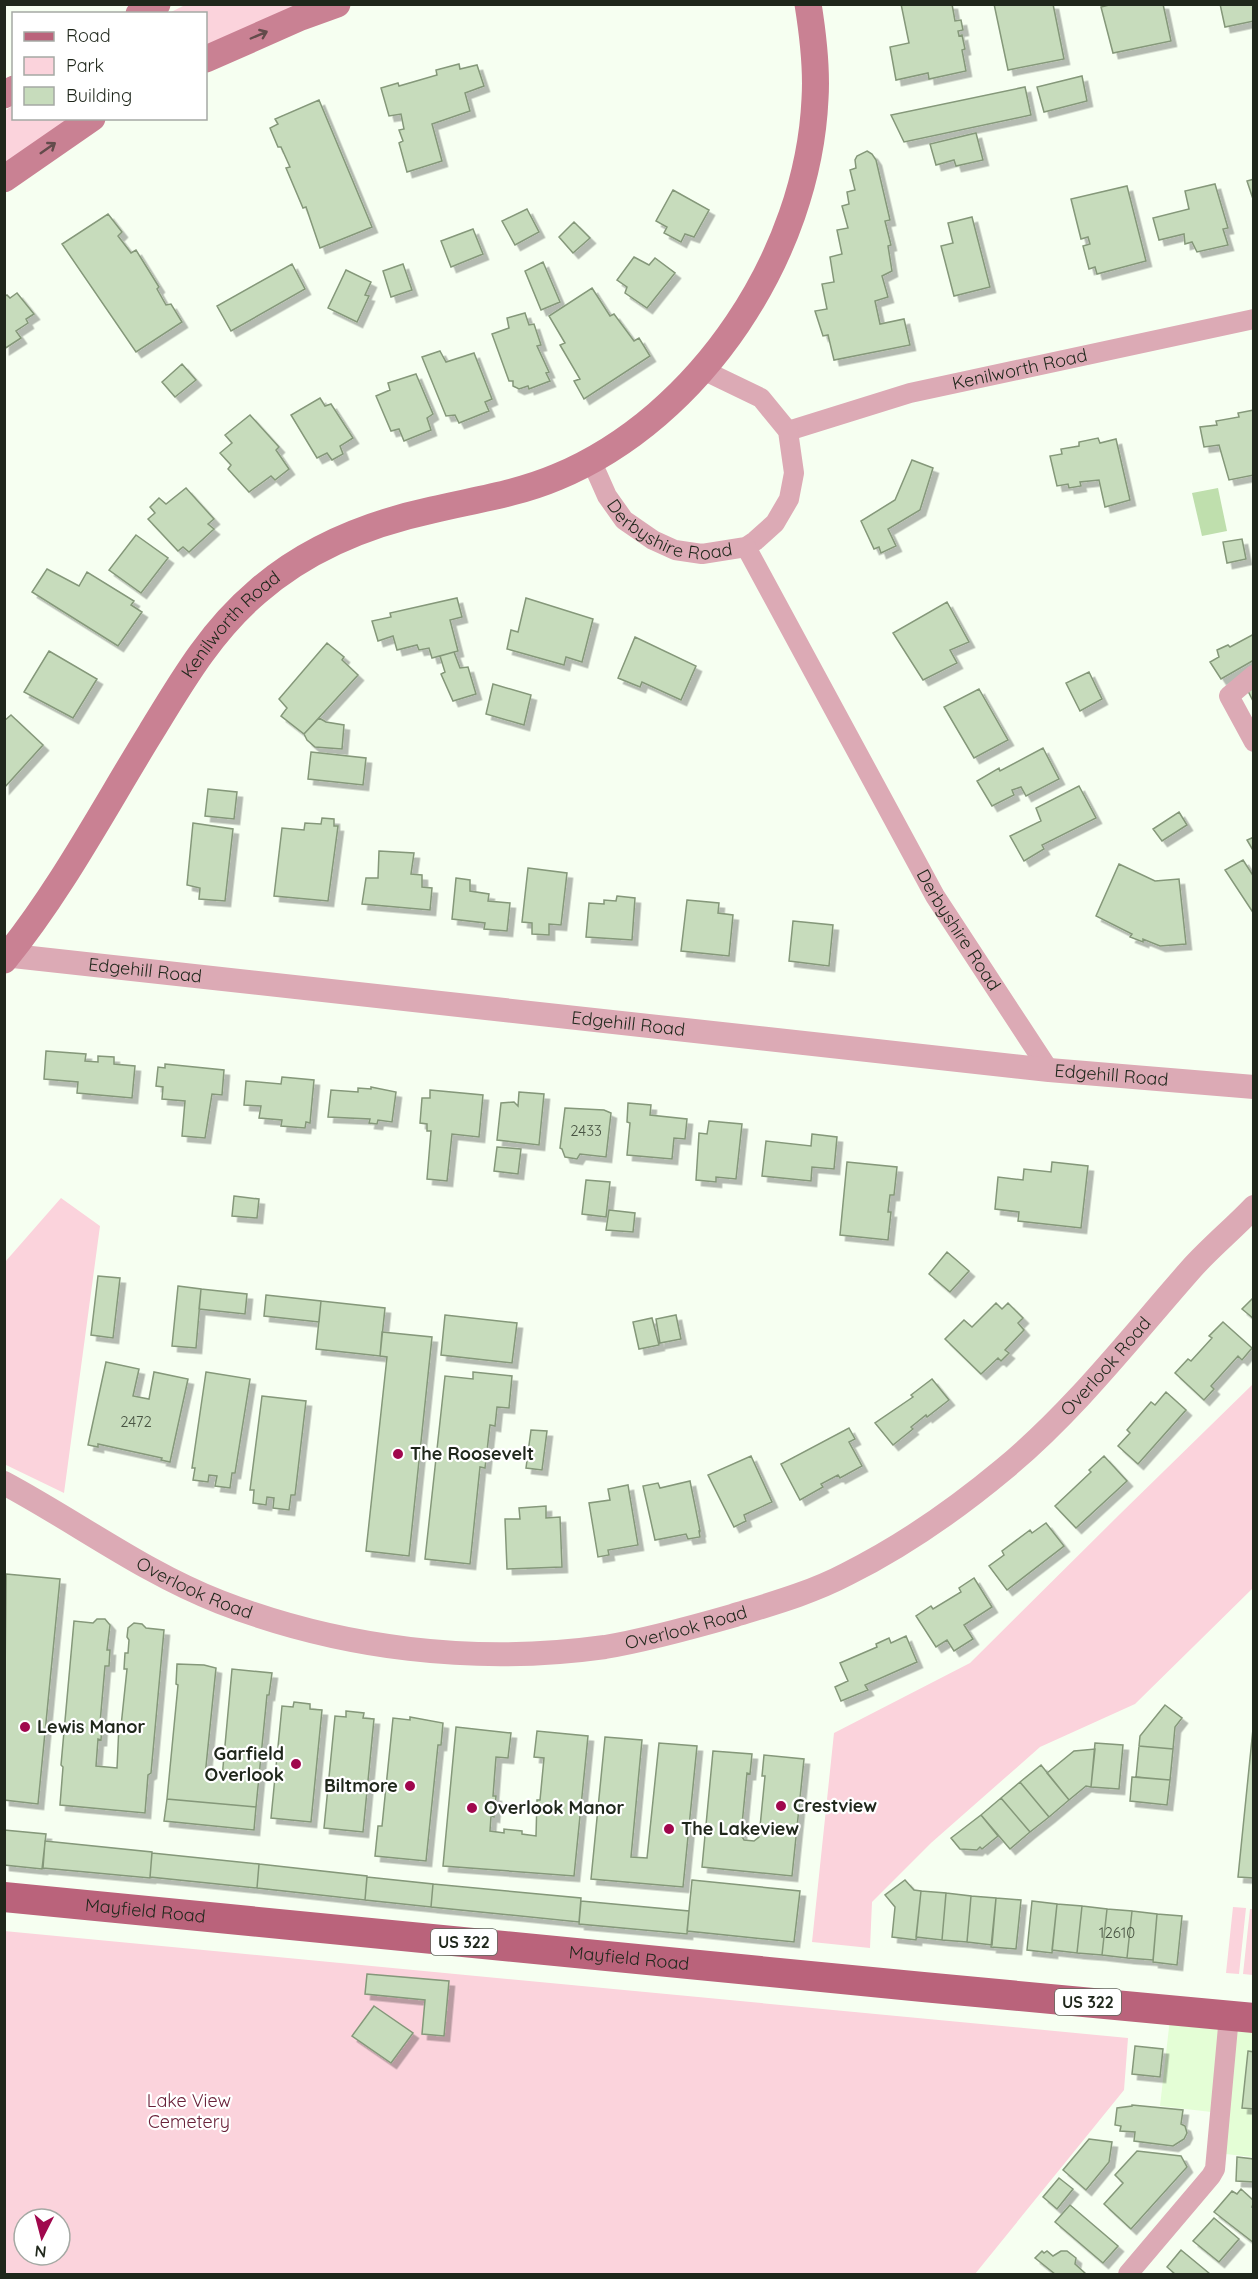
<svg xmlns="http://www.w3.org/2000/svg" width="1258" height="2279" viewBox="0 0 1258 2279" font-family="Quicksand,sans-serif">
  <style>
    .built { fill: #e4fed6 }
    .green { fill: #fbd3dc; fill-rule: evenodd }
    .water { fill: #bfdfad }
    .building { fill: #c7dcbc; stroke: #85987a; stroke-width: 1.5; filter: url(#shadow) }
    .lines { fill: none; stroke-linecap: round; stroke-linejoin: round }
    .minor { stroke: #dcaab5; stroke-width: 20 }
    .tertiary { stroke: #dcaab5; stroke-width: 24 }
    .secondary { stroke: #c98193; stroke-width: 27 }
    .primary { stroke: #ba637b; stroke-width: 30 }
    .oneway { stroke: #634b4b }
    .poi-dot { fill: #a0084d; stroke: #fff; stroke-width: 2 }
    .labels { text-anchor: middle; stroke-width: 4.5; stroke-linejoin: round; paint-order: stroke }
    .number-label { font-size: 15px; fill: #495443 }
    .shield { fill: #fff; stroke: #62685f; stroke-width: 1.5 }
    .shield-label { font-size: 16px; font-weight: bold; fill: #1f271b }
    .street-label { font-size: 18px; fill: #1f271b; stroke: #fff }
    .poi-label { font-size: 18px; font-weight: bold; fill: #1f271b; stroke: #fff; text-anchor: start }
    .park-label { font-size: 18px; fill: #692139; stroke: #fff }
  </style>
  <defs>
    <filter id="shadow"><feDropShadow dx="5.5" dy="5.5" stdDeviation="0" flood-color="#0004"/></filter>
  </defs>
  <rect width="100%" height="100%" fill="#f6fff1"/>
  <path class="built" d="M1171 2010 1253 2018V2157L1216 2153 1220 2113 1160 2106Z"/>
  <path class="green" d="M185 5H298L206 46V14H167Z
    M13 105 14 118 71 119 5 164V111Z
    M61 1198 100 1226 64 1493 4 1464 5 1262Z
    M1253 1384V1588L1135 1704 1040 1747 931 1843 872 1902 870 1948 812 1942 834 1733 970 1663 1120 1514Z
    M1233 1907 1246 1908 1239 1974 1226 1973Z
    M1250 1909H1253V1975L1243 1974Z
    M4 1931 1128 2038 1124 2090 975 2274H5ZM24 2219H60V2255H24Z"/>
  <path class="water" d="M1218 488 1227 531 1202 536 1192 493Z"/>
  <path class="building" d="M901 4H952L955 21 961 20 963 30 958 31 959 36 962 35 965 49 962 50 966 71 929 79 928 73 896 80 890 47 909 43Z
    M994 4H1053L1064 59 1008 70Z
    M1113 4H1163L1171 41 1113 53 1101 7Z
    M1220 4H1254V21L1225 27Z
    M459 64 460 69 477 65 484 86 465 93 470 111 432 124 442 161 407 172 399 143 403 141 399 130 404 129 401 114 389 116 381 88 398 83 399 86 437 75 436 70Z
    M1082 76 1087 101 1044 112 1037 87Z
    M1025 87 1031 115 904 142 891 115Z
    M319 100 372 227 320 248 306 207 303 208 286 168 290 167 281 147H278L270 128 278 124 275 119Z
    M976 133 983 160 956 166 954 160 936 165 930 144Z
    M867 151 872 154 876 160 890 220 885 221 891 245 888 246 892 271 882 276 888 297 875 301 880 324 904 319 910 345 834 360 828 335 823 336 815 311 827 309 822 284 834 282 830 257 842 254 837 230 848 228 842 206 849 204 847 192 855 190 850 170 856 168 855 160 857 156Z
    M1254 179V202L1247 181Z
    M1215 184 1228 228 1223 229 1228 245 1197 252 1192 242 1185 244 1184 234 1159 240 1153 218 1189 209 1185 191Z
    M1127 186 1146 261 1097 274 1095 267 1089 269 1083 246 1090 244 1088 237 1081 239 1071 199Z
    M673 190 709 210 694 237 685 234 681 242 664 233 667 227 656 221Z
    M527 209 539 232 515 245 502 221Z
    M108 214 122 232 118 236 131 253 136 250 159 287 157 289 166 305 171 304 182 322 136 352 62 244Z
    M972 217 990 287 954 296 941 246 953 243 948 223Z
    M574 222 590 238 573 253 559 237Z
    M473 229 483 254 451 267 441 241Z
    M634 257 649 265 655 258 675 273 647 308 625 293 627 287 617 280Z
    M543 262 560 302 541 310 525 271Z
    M292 264 305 289 231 331 217 306Z
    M403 264 412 290 391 297 383 271Z
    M346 270 371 282 365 295 369 296 357 322 328 308Z
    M592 288 610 316 614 314 634 341 639 338 650 356 584 399 574 381 580 379 560 345 565 343 549 316Z
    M17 293 34 314 26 319 28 323 16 331 21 338 4 349V297L7 295 10 298Z
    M525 313 529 325 534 324 541 345 537 346 549 372 546 373 550 381 529 389 528 386 519 389 513 386V381H509L492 334 509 328 507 318Z
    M440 351 446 362 474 353 492 399 485 402 489 411 459 423 455 415 446 416 422 357Z
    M182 364 196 380 175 397 162 382Z
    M416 374 433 414 427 418 431 430 404 441 399 429 391 431 376 396 390 390 388 383Z
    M320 398 325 406 331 404 353 438 340 446 343 454 332 460 327 453 317 458 291 415Z
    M1254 410V475L1229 480 1219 445 1204 447 1200 427 1217 425 1216 421 1239 417 1238 413Z
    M250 415 279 447 276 450 289 469 275 480 271 476 249 492 228 469 231 465 220 453 232 443 225 435Z
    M1098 438 1100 443 1116 439 1130 500 1105 507 1099 480 1080 482 1081 486 1069 488 1068 484 1057 486 1050 456 1062 454 1061 449 1079 446V442Z
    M912 460 933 468 920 510 888 529 896 546 881 553 879 547 874 549 861 521 895 500Z
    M186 488 214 519 208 524 214 529 189 552 183 547 178 551 148 519 155 513 150 507 159 498 166 504Z
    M136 535 168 558 141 593 109 570Z
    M1242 539 1246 559 1227 563 1223 542Z
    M47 569 79 586 87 572 134 601 131 605 142 612 118 646 32 592Z
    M457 598 462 617 450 620 458 651 432 658 429 648 419 650 417 645 397 650 393 636 378 641 372 621 391 617 390 613Z
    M526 598 593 619 582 662 566 657 564 665 507 649 511 630 518 632Z
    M947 602 969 642 950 650 957 663 923 680 893 633Z
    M1254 634V660L1221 679 1210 662 1219 657 1217 650 1228 645 1230 647Z
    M635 637 696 666 681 700 642 682 640 687 618 678Z
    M327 643 344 657 342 660 358 675 304 734 281 716 287 708 279 699Z
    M49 651 97 679 73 718 24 692Z
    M454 652 460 668 468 667 476 694 453 701 441 674 445 672 440 656Z
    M1089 672 1102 699 1080 711 1066 683Z
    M493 684 531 695 524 725 486 714Z
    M1254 688V703L1248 691Z
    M979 689 1008 740 974 758 944 707Z
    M11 715 43 745 4 788V721Z
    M319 718 326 722 344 725 342 749 315 747 307 740 304 734Z
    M1043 748 1059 779 1026 796 1021 787 1012 790 1014 795 992 806 977 781 999 768 1000 771Z
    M311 752 366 758 363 785 308 779Z
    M1079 786 1096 818 1042 845 1044 849 1024 861 1010 836 1041 821 1036 808Z
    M208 789 237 792 234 819 205 816Z
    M1179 812 1187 825 1162 841 1153 829Z
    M322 818 334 819V826H338L328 901 274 896 282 828 304 830 305 823 321 824Z
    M193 823 233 829 225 901 199 899 200 888 187 885Z
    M1254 837V852L1247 840Z
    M379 851 414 853 411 874 422 875V887L432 888 430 910 362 904 366 878H378Z
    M1243 860 1254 877V914L1225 870Z
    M1119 864 1155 881 1179 879 1186 944 1160 946 1143 939V942L1130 937 1132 934 1096 916Z
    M528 868 567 873 561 925 549 924V935L532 934V923L522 922Z
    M456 878 470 880V891L489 894 488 901 510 903 507 931 484 929 485 923 452 919Z
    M617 896 635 898 632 940 586 937 589 903 604 904V900L616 901Z
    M687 900 719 903 718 913 733 915 729 956 681 951Z
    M793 921 833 925 829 966 789 961Z
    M46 1051 86 1054 85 1061 98 1062V1056L114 1057V1064L135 1066 132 1098 77 1093 78 1082 44 1079Z
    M165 1064 224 1070 222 1095 212 1094 205 1138 182 1136 185 1101 162 1099 163 1087 156 1086 158 1067 165 1068Z
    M282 1077 314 1080 310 1123 306 1122 305 1128 281 1126 282 1120 259 1118 261 1106 244 1105 246 1081 281 1084Z
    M371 1087 396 1092 392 1122 378 1120 377 1124 369 1123 370 1119 328 1117 331 1090 358 1092V1088L371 1089Z
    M430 1090 483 1095 479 1137 452 1134 447 1181 427 1179 431 1131H427V1124L420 1123 422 1098H430Z
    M519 1092 544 1094 539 1145 497 1140 501 1103 514 1102 518 1106Z
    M628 1103 651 1105 650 1115 687 1119 685 1139 674 1138 672 1159 627 1155 630 1123 627 1122Z
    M565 1108 604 1110 611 1113 606 1157 580 1154 577 1159 565 1157 562 1149 560 1148Z
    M709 1121 742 1124 736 1179 716 1177V1182L696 1180 699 1133 707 1134Z
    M812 1134 837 1137 834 1169 812 1167 811 1181 762 1176 766 1141 811 1146Z
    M497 1147 521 1149 518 1174 494 1171Z
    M847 1162 897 1167 894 1195H890L888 1212H891L888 1240 840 1235Z
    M1052 1162 1088 1166 1081 1228 1018 1221 1019 1212 995 1209 998 1177 1023 1180 1024 1169 1051 1172Z
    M586 1180 610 1182 606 1217 582 1214Z
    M234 1196 259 1199 257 1218 232 1216Z
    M609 1210 635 1213 633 1232 606 1230Z
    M947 1252 969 1271 950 1292 929 1274Z
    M98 1276 120 1278 113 1338 91 1335Z
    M178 1286 201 1289 196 1348 172 1346Z
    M201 1289 247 1294 245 1314 199 1309Z
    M266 1295 321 1301 319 1322 264 1316Z
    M1254 1297V1319L1242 1309Z
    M321 1301 385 1308 380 1356 316 1349Z
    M996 1303 1002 1309 1008 1303 1023 1318 1018 1323 1024 1330 1005 1350 1009 1353 1001 1361 998 1358 981 1374 945 1339 964 1320 972 1327Z
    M445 1315 517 1323 512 1363 441 1355Z
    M676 1315 681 1339 660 1343 656 1319Z
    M652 1318 659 1345 639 1349 633 1322Z
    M1223 1322 1252 1348 1242 1360 1238 1356 1211 1386 1214 1389 1204 1400 1175 1373 1188 1359 1191 1361 1212 1338 1209 1336Z
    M382 1332 432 1337 409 1556 366 1551 387 1357 380 1356Z
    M106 1362 139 1369 133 1396 149 1399 154 1372 188 1379 170 1462 161 1460 162 1458 98 1444V1447L88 1445Z
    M206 1372 250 1379 235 1473H232L230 1488 215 1486 217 1476 209 1475 208 1482 193 1480 195 1468H192Z
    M473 1372 512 1376 509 1408 497 1407 495 1426 490 1425 485 1468 480 1467 470 1564 425 1559 445 1376 473 1379Z
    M932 1379 949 1400 927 1417 926 1415 911 1427 913 1429 893 1445 875 1423 913 1397 911 1395Z
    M1166 1392 1186 1410 1138 1464 1118 1446 1130 1433 1127 1430 1151 1402 1155 1405Z
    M262 1396 306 1401 295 1495H291L289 1510 273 1508 274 1498 267 1497 266 1505 253 1503 254 1490H250Z
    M849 1428 855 1439 849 1442 862 1466 840 1478 838 1475 821 1484 823 1487 800 1500 781 1464Z
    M531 1430 547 1431 542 1470 526 1468Z
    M751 1456 772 1502 744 1515 746 1521 734 1527 708 1475Z
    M1104 1456 1127 1481 1076 1528 1055 1506 1091 1472 1089 1470Z
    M690 1481 700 1531H699L700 1537 688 1539 686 1534 655 1540 643 1486 658 1483 660 1488Z
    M628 1485 638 1545 608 1550 609 1555 598 1557 589 1503 610 1500 608 1489Z
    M546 1506V1518L560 1517 562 1567 507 1569 505 1519H520L519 1508Z
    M1046 1523 1064 1546 1007 1590 989 1566 1004 1555 1002 1551 1030 1530 1032 1533Z
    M6 1574 60 1579 38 1804 4 1800Z
    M974 1578 992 1607 964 1625 973 1639 954 1651 947 1640 936 1647 916 1616 931 1606 933 1609 961 1592 959 1588Z
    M97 1619H105L110 1625 107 1650H110L109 1666H105L100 1723 102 1724 101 1740 98 1739 96 1766 117 1768 119 1725 121 1726 127 1669H124L125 1653H128L129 1640 127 1637 128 1628 134 1623 142 1624 146 1628 164 1630 151 1773 148 1775 145 1813 60 1805 63 1767 61 1765 74 1621 93 1623Z
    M906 1636 917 1662 865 1685 868 1690 841 1701 835 1687 848 1681 840 1663 877 1647 876 1644 889 1638 891 1643Z
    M177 1664 204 1665 216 1668 205 1776 222 1778 232 1669 272 1673 269 1695H267L256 1807 167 1799 178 1685 176 1684Z
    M294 1702 310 1704V1709L322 1710 311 1822 271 1818 282 1706 293 1707Z
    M1165 1705 1182 1718 1175 1727 1173 1749 1139 1746 1140 1736Z
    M346 1711 364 1713 363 1718 374 1719 363 1832 324 1828 335 1716 346 1717Z
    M410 1717 443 1723 441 1745H438L426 1861 375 1856 378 1826H382L393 1718 410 1720Z
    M1254 1719V1878L1238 1877Z
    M456 1727 511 1733 508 1758 496 1757 493 1796H496L494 1817 491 1816 490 1831 504 1833V1829L522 1831V1834L536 1836 537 1800H540L544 1758 534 1757 537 1731 588 1736 574 1876 443 1866Z
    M605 1737 642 1740 631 1857 647 1858 659 1743 697 1746 683 1887 591 1879Z
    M1095 1743 1123 1745 1119 1789 1091 1787Z
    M1139 1746 1173 1749 1170 1780 1136 1777Z
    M1095 1749 1091 1787 1086 1786 1069 1800 1047 1773 1074 1751Z
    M713 1751 752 1754 750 1774 747 1773 741 1835 744 1840 754 1841 759 1837 765 1776H762L764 1755 804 1759 792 1876 702 1867Z
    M1041 1765 1069 1800 1049 1817 1020 1782Z
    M1132 1777 1170 1780 1167 1805 1130 1801Z
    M1020 1782 1049 1817 1030 1832 1001 1798Z
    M1001 1798 1030 1832 1010 1849 981 1815Z
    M167 1799 256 1807 254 1830 164 1821Z
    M981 1815 998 1836 982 1849 980 1847 977 1850 960 1849 951 1838Z
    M4 1830 46 1834 42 1869 4 1865Z
    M45 1841 152 1852 150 1878 43 1868Z
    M152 1853 259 1864 257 1888 150 1877Z
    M259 1864 367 1876 365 1900 257 1888Z
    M367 1877 433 1884 431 1907 365 1900Z
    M692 1880 800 1891 794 1942 687 1931Z
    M905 1880 914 1890 921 1891 916 1940 892 1937 895 1907 885 1895Z
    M433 1884 581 1898 579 1922 431 1907Z
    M921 1891 946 1893 942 1940 916 1937Z
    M946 1893 971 1896 967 1942 942 1940Z
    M971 1896 996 1898 992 1945 967 1942Z
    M996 1898 1021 1900 1016 1949 991 1947Z
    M581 1901 689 1911 687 1934 579 1924Z
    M1032 1901 1057 1904 1052 1953 1027 1950Z
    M1057 1904 1082 1906 1077 1953 1052 1950Z
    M1082 1906 1107 1909 1102 1955 1077 1953Z
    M1107 1909 1132 1911 1127 1958 1102 1955Z
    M1132 1911 1157 1914 1153 1960 1127 1958Z
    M1157 1914 1182 1916 1177 1965 1153 1962Z
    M367 1974 449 1981 444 2036 422 2034 425 2000 365 1994Z
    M374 2006 413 2033 391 2063 352 2036Z
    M1135 2046 1163 2049 1160 2077 1132 2074Z
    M1248 2051 1254 2052V2109L1242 2108Z
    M1132 2105 1183 2110 1181 2124 1185 2126 1187 2133 1184 2139 1173 2146 1134 2141 1135 2132 1120 2131 1121 2126 1115 2125 1117 2108 1132 2106Z
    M1089 2139 1112 2142 1109 2162 1086 2190 1063 2170Z
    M1137 2151 1181 2156 1187 2167 1131 2229 1104 2204 1123 2183 1115 2175Z
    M1237 2157 1254 2159V2182L1236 2181Z
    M1059 2178 1073 2189 1057 2209 1043 2197Z
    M1241 2189 1254 2201 1252 2207 1254 2208V2243L1214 2212 1232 2191 1237 2194Z
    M1070 2205 1118 2246 1103 2263 1055 2222Z
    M1214 2218 1239 2239 1219 2262 1193 2241Z
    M1181 2250 1210 2274H1175L1167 2267Z
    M1042 2251 1044 2253 1047 2251 1053 2256 1061 2251H1067L1076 2258 1075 2264 1086 2274H1055L1035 2258Z"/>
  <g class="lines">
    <g class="minor">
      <path id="s1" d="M788 431 910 393 1254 319"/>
      <path id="s2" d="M591 460 607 496 624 520 653 540 675 550 702 554 746 547 755 541 775 523 789 499 794 473 788 431 761 398 703 370"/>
      <path id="s3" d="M746 547 935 896 1049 1070"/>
      <path d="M1254 675 1229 696 1254 742"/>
      <path d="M1128 2274 1211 2176 1215 2169 1229 2016"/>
    </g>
    <g class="tertiary">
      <path id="s4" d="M4 955 1049 1070 1254 1087"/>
      <path id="s5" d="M4 1483C77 1522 143 1572 220 1602 341 1649 476 1665 605 1647 647 1640 690 1628 732 1616 771 1604 811 1593 847 1574 903 1546 956 1509 1004 1469 1075 1410 1131 1337 1192 1268 1211 1247 1234 1228 1254 1207"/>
    </g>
    <g class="secondary">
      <path d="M139 14 157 4"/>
      <path d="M206 59 301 17 337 4"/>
      <path d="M4 95 14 89"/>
      <path d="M4 179 92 118"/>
      <path id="s6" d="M4 960C61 890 104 808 151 732 182 681 211 631 257 592 307 548 367 524 432 510 474 500 517 494 557 477 701 417 808 254 815 99 817 68 813 35 808 4"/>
    </g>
    <path class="primary" id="s7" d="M4 1897 923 1987 1254 2018"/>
  </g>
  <defs><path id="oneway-shaft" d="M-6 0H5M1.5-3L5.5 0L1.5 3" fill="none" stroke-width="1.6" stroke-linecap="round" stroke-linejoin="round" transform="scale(1.5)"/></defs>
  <g class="oneway">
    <use href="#oneway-shaft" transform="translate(259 35) rotate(-23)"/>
    <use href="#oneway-shaft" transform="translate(48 148) rotate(-35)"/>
  </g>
  <g class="poi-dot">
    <circle cx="398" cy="1454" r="6"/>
    <circle cx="25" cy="1727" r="6"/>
    <circle cx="296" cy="1764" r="6"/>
    <circle cx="410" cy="1786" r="6"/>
    <circle cx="781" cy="1806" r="6"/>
    <circle cx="472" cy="1808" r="6"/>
    <circle cx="669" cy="1829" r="6"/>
  </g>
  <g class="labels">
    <g class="number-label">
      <text x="586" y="1136">2433</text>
      <text x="136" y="1427">2472</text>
      <text x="1117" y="1938">12610</text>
    </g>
    <g class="shield">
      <rect x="431" y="1929" width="66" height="26" rx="4.5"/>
      <rect x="1055" y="1989" width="66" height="26" rx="4.5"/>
    </g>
    <g class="shield-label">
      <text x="464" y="1948">US 322</text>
      <text x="1088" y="2008">US 322</text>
    </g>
    <g class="street-label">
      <text dy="6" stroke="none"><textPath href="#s1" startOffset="240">Kenilworth Road</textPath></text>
      <text dy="6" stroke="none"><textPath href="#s2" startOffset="116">Derbyshire Road</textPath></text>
      <text dy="6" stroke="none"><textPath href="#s6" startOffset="406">Kenilworth Road</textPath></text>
      <text dy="6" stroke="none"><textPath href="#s3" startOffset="438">Derbyshire Road</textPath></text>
      <text dy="6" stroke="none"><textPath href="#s4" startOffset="142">Edgehill Road</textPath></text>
      <text dy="6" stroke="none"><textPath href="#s4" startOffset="628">Edgehill Road</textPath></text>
      <text dy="6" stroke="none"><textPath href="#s4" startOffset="1114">Edgehill Road</textPath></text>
      <text dy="6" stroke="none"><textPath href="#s5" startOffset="1226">Overlook Road</textPath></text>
      <text dy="6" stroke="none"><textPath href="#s5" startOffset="218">Overlook Road</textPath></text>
      <text dy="6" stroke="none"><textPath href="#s5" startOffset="722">Overlook Road</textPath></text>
      <text dy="6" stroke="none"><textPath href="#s7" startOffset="142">Mayfield Road</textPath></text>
      <text dy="6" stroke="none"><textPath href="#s7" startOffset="628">Mayfield Road</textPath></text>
    </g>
    <g class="poi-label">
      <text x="410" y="1460">The Roosevelt</text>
      <text x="37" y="1733">Lewis Manor</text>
      <text x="284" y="1760" text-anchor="end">Garfield<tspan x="284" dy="21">Overlook</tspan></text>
      <text x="398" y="1792" text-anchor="end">Biltmore</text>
      <text x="793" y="1812">Crestview</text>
      <text x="484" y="1814">Overlook Manor</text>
      <text x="681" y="1835">The Lakeview</text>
    </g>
    <g class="park-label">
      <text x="189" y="2107">Lake View<tspan x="189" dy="21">Cemetery</tspan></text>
    </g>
  </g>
  <rect width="1258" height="2279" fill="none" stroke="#1f271b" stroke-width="12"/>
  <rect x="12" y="12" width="195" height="108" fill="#ffffff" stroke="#a5a9a4" stroke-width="1.5"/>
  <rect x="24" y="32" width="30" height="9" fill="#ba637b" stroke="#a5a9a4" stroke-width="1.5"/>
  <text x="66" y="42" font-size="18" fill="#1f271b">Road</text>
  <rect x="24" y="57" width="30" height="18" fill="#fbd3dc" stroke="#a5a9a4" stroke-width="1.5"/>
  <text x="66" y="72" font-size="18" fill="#1f271b">Park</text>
  <rect x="24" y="87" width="30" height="18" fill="#c7dcbc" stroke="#a5a9a4" stroke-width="1.5"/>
  <text x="66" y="102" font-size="18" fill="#1f271b">Building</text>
  <g transform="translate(42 2237) rotate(186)"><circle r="28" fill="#ffffff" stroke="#a5a9a4" stroke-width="1.5"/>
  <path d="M0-4.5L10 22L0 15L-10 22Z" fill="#a0084d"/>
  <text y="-9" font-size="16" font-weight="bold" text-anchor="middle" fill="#1f271b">N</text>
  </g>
</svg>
